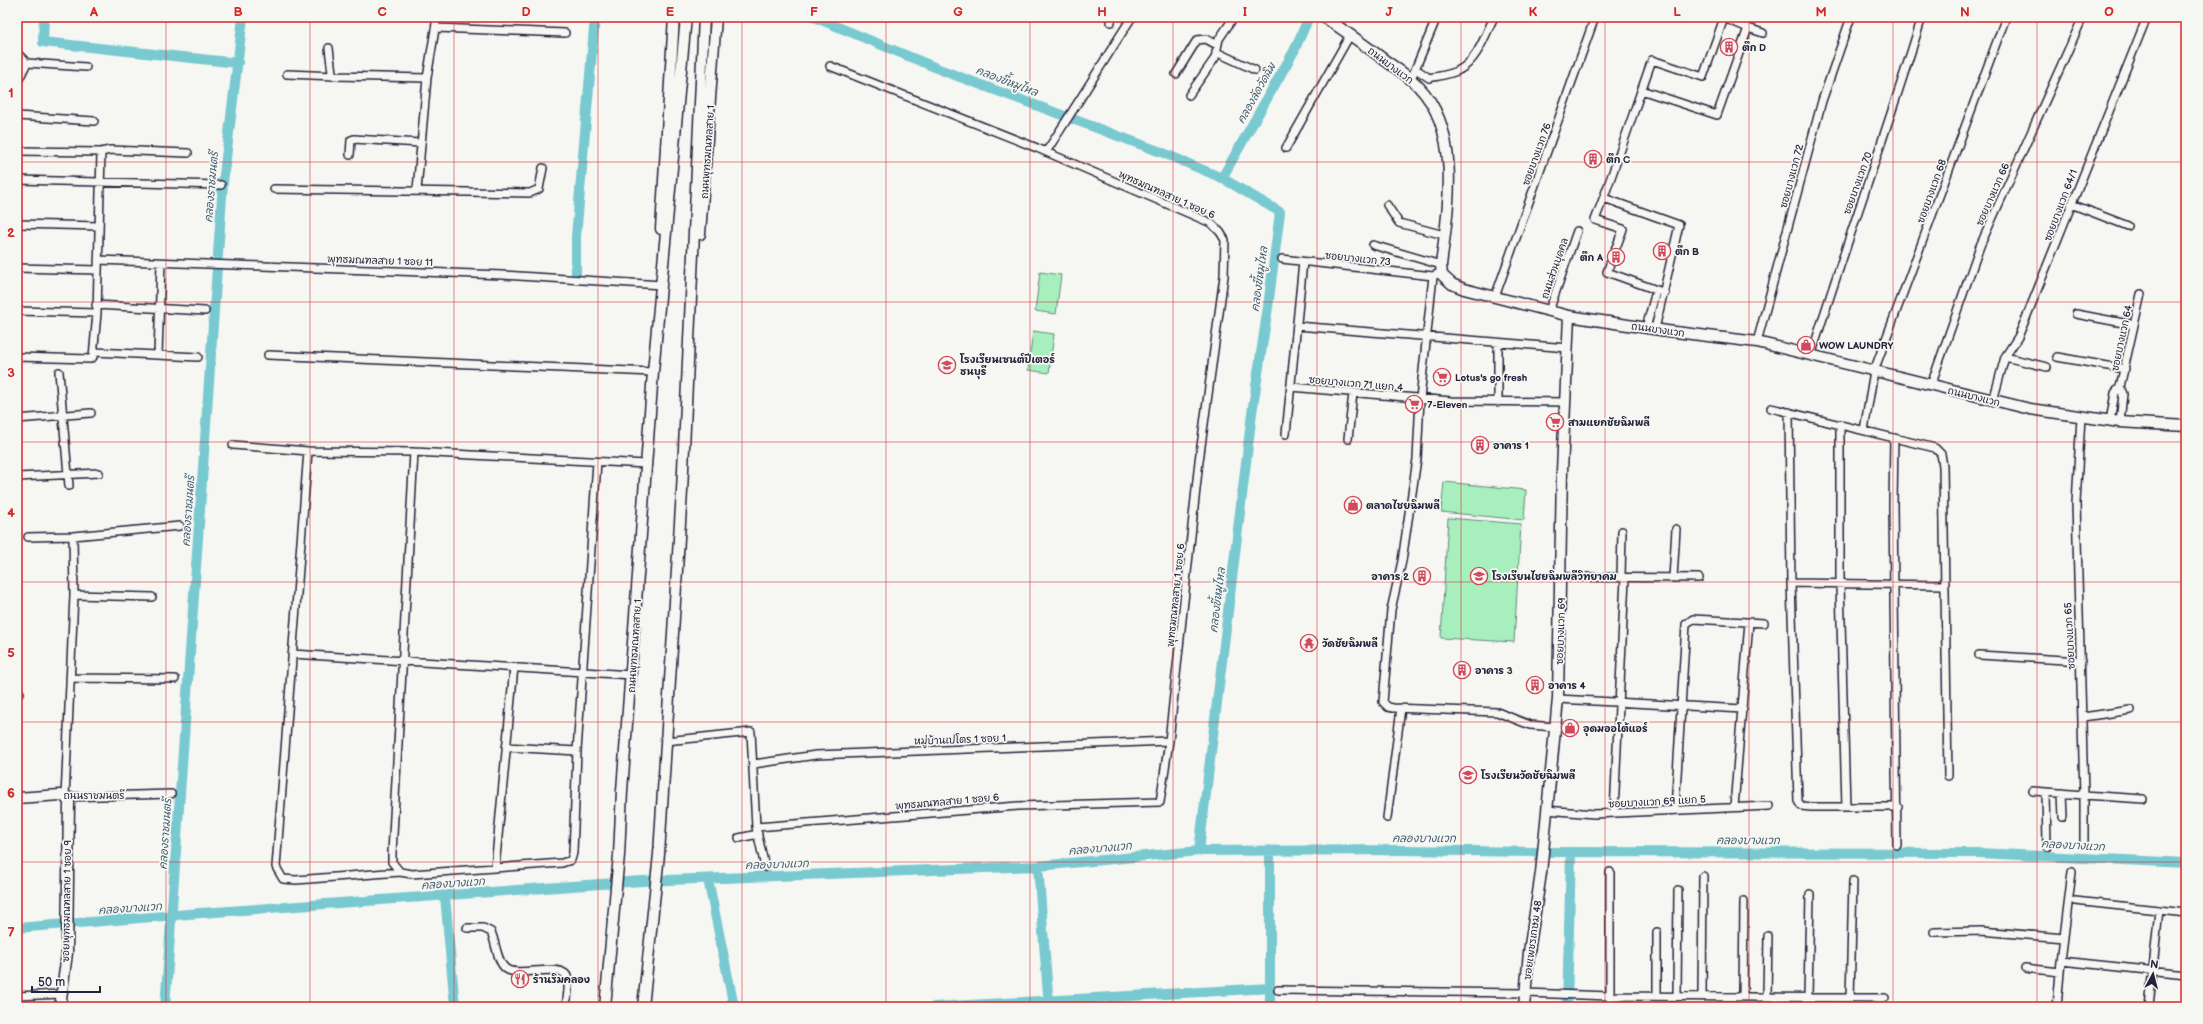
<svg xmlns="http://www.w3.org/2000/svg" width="2203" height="1024" viewBox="0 0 2203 1024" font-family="'Balsamiq Sans','Playpen Sans Thai',sans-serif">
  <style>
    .green { fill: #a7f0be; stroke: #64897c }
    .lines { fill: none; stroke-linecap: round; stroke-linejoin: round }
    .canal { stroke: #78c9d0; stroke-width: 10 }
    .street-casing { stroke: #22223b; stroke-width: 10 }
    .secondary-casing { stroke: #22223b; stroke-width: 13 }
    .street { stroke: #f6f6f2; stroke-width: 7 }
    .secondary { stroke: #f6f6f2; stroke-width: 10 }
    .grid { fill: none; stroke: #d62828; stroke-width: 1; stroke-opacity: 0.55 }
    .labels { text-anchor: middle; stroke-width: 3.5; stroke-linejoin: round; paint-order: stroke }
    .poi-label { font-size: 10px; font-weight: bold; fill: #22223b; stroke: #f6f6f2; text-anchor: start }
    .street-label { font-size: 10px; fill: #22223b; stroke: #f6f6f2 }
    .water-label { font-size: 11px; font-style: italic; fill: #405c6f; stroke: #f6f6f2 }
    .neatline { fill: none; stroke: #d62828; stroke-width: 1.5 }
    .grid-label { font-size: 13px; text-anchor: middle; font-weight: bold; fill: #d62828 }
  </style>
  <rect width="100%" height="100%" fill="#f6f6f2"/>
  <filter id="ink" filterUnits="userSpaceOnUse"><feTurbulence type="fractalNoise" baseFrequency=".025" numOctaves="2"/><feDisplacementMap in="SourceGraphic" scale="8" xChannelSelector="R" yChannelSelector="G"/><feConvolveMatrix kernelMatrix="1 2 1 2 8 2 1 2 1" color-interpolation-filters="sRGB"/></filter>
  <g filter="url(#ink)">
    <path class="green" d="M1040 272 1061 275 1056 314 1035 311Z
      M1033 331 1054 334 1049 373 1028 370Z
      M1444 482 1526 490 1524 520 1441 512Z
      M1448 518 1521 524 1514 642 1441 638Z"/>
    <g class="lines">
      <path class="canal" d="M44 17 43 42 238 63
        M814 17 944 71 1161 152 1222 178 1280 212 1268 307 1252 413 1199 851
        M1222 178 1294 51 1309 17
        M576 274V237L595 17
        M1038 866 1049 1007
        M708 879 734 1007
        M445 896 455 1007
        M17 928 201 913 642 881 1038 866 1199 851 1405 850 1536 852 1979 853 2186 863
        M165 1007 223 183 243 17
        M934 1007 1270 988
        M1270 1007V851
        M1567 1007 1571 852"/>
      <defs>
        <path id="street" d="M1674 17 1680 19 1681 17
          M1111 22 1112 17
          M436 28 565 33
          M1748 28 1763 33
          M329 48 332 73 335 76 427 78
          M1216 52 1255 70
          M17 53 27 63 17 83
          M27 63 86 67
          M1416 69 1429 78C1438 76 1450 75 1459 70 1478 60 1485 35 1494 17
          M287 74 335 76
          M1176 74 1197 40 1206 39 1217 45
          M1411 79 1437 17
          M1641 90 1717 115 1748 28 1724 18 1703 77 1652 60C1633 113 1616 167 1595 220L1623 229 1607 272 1665 293
          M1189 95 1215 58 1219 39 1234 17
          M17 116 94 121
          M1286 148 1350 35
          M17 151 101 152 110 150 188 153
          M1046 152C1075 108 1103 62 1132 17
          M350 155 351 140 354 139 420 143
          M17 180 221 185
          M274 189 530 193 539 189 543 168
          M417 190 427 78 437 17
          M1604 198 1679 225 1655 329
          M2071 204 2128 226
          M1387 205 1399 223 1444 235
          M17 224 99 226
          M1373 245 1441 265
          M1282 259 1433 276
          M98 260 502 275 662 285
          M17 268 98 270
          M1442 272 1433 276 1420 399 1417 459 1402 561 1391 610 1383 702 1388 707 1393 708 1497 712 1530 725 1555 727
          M1495 297 1595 17
          M96 305 205 311
          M17 311 97 313
          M1549 311 1577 231
          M2076 314 2134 325
          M1297 326 1568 348
          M1646 328 1656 291
          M1757 342 1822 101 1851 17
          M95 352 198 357
          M158 355 161 263
          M268 355 653 372
          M1811 356C1846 243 1887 131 1922 17
          M17 357 90 359 93 357 97 313 101 152
          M2005 357 2047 367
          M2057 357 2125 369
          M59 372 69 486
          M1931 385 1980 246 2083 17
          M1291 387 1451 401 1566 402
          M1993 401 2005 357 2018 337 2026 318 2147 17
          M1498 402V343
          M1771 408 1935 448 1941 454 1943 466 1948 776
          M1789 412 1791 583 1798 801 1801 806 1811 807H1898
          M2081 417 2076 503 2084 795 2143 799
          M17 419 91 413
          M2110 421 2115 393 2120 387 2141 294
          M2120 422 2123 394 2120 387
          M1840 424V584L1846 807
          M1864 430 1874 371 2006 17
          M1286 434 1303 262
          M1894 438 1893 506 1897 845
          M1348 439 1353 393
          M233 445 308 451 414 452 646 464
          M308 451 276 867 283 879 296 880 400 872 412 874 562 863 571 860 573 853 577 751 597 462
          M17 477 99 473
          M73 536 74 595 65 797 171 794
          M28 537 73 536 180 526
          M1561 577 1699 578
          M1621 578 1622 531
          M1673 578 1676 529
          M1791 583 1945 585
          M74 595 152 597
          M292 654 632 675
          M1979 655 2081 661
          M70 678 175 679
          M17 693H20
          M1558 699 1743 709
          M2083 717 2131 710
          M666 741 751 732 756 827 765 867
          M506 747 577 751
          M754 764 816 755 1169 741
          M2033 791 2084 795V842
          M2046 792 2047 847
          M2062 793 2063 817
          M1734 807 1749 622
          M1675 809 1686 624 1693 619 1764 623
          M1546 810 1594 814 1769 806
          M1614 813 1625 578
          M1387 818 1401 708
          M756 827 1018 806 1160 802 1169 741 1199 461 1224 276 1225 240 1220 232 1211 223 1037 148 830 66
          M739 838 758 834
          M495 868 514 667
          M400 872 392 862V853L414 452
          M2075 901 2186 913
          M467 928H483L491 932C496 942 497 965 508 970 521 977 565 961 568 979 569 988 567 998 566 1007
          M1657 932V996
          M1934 932 1981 931 2064 938
          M2061 961 2072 872
          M2025 968 2060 972
          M1278 990 1525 993 1610 996 1885 998
          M17 996 61 994
          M1677 996 1678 890
          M1702 996 1703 876
          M1743 996 1744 901
          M1767 996 1768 936
          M1808 997 1810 894
          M1850 998 1853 881
          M1610 1007V872
          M2057 1007 2061 961 2186 974
          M2149 1007 2159 910"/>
        <path id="secondary" d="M1324 17C1345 31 1366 46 1386 61 1397 69 1410 77 1419 87 1462 132 1448 209 1441 265L1442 275 1452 284 1464 289 1569 316 1667 331 1757 342 2030 409 2120 422 2186 426
          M661 229 674 17
          M700 234 716 17
          M17 798 60 795 65 797 69 802 67 953 60 1007
          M605 1007 619 855 622 791 653 372 686 17
          M643 1007 659 854 682 491 704 17
          M1524 1007 1529 952 1541 873 1558 699 1562 471 1569 316"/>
      </defs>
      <use href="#street" class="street-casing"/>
      <use href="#secondary" class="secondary-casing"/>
      <use href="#street" class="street"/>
      <use href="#secondary" class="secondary"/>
    </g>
  </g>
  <path class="grid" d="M166 17V1007M310 17V1007M454 17V1007M598 17V1007M742 17V1007M886 17V1007M1030 17V1007M1173 17V1007M1317 17V1007M1461 17V1007M1605 17V1007M1749 17V1007M1893 17V1007M2037 17V1007M17 162H2186M17 302H2186M17 442H2186M17 582H2186M17 722H2186M17 862H2186"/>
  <defs>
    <symbol id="building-ring" viewBox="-11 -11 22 22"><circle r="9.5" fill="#f6f6f2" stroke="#d1495b" stroke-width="1.5"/><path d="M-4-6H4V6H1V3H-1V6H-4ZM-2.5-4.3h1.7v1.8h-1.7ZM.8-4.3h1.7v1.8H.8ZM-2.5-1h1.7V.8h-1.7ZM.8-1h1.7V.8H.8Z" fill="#d1495b"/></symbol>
    <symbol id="shop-ring" viewBox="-11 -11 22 22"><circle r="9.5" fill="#f6f6f2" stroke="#d1495b" stroke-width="1.5"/><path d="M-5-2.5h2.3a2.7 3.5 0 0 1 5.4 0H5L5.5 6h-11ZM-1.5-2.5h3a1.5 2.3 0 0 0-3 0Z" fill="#d1495b"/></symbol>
    <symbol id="school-ring" viewBox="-11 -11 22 22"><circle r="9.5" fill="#f6f6f2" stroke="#d1495b" stroke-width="1.5"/><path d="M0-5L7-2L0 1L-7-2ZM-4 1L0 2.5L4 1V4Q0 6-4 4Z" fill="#d1495b"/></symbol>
    <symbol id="supermarket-ring" viewBox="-11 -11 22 22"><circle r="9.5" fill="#f6f6f2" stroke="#d1495b" stroke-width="1.5"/><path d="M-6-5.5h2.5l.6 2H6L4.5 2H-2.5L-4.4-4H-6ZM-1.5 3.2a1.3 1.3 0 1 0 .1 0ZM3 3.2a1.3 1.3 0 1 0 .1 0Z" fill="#d1495b"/></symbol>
    <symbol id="temple-ring" viewBox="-11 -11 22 22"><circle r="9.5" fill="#f6f6f2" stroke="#d1495b" stroke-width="1.5"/><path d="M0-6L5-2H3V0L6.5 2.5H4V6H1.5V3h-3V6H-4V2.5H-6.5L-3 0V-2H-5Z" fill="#d1495b"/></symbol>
    <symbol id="restaurant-ring" viewBox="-11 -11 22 22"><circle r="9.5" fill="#f6f6f2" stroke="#d1495b" stroke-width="1.5"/><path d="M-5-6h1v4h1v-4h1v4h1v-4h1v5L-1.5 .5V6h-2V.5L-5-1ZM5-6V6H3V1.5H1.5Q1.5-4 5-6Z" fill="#d1495b"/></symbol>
  </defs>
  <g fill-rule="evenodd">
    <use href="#building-ring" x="1719" y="37" width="20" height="20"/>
    <use href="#building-ring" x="1583" y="149" width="20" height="20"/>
    <use href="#building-ring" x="1652" y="241" width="20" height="20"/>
    <use href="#building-ring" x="1606" y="247" width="20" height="20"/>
    <use href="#shop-ring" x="1796" y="335" width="20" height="20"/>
    <use href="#school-ring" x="937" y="355" width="20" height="20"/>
    <use href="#supermarket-ring" x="1432" y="367" width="20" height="20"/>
    <use href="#supermarket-ring" x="1404" y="394" width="20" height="20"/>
    <use href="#supermarket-ring" x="1545" y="412" width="20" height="20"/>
    <use href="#building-ring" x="1470" y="435" width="20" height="20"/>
    <use href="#shop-ring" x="1343" y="495" width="20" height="20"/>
    <use href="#building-ring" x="1412" y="566" width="20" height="20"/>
    <use href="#school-ring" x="1469" y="566" width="20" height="20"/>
    <use href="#temple-ring" x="1299" y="633" width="20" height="20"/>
    <use href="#building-ring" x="1452" y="660" width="20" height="20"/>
    <use href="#building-ring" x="1525" y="675" width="20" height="20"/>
    <use href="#shop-ring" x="1560" y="718" width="20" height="20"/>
    <use href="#school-ring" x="1458" y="765" width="20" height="20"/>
    <use href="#restaurant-ring" x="510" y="969" width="20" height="20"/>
  </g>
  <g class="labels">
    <g class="poi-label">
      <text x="1742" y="51">ตึก D</text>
      <text x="1606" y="163">ตึก C</text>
      <text x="1675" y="255">ตึก B</text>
      <text x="1603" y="261" text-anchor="end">ตึก A</text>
      <text x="1819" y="349">WOW LAUNDRY</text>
      <text x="960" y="363">โรงเรียนเซนต์ปีเตอร์<tspan x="960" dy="12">ธนบุรี</tspan></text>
      <text x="1455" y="381">Lotus's go fresh</text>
      <text x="1427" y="408">7-Eleven</text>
      <text x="1568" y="426">สามแยกชัยฉิมพลี</text>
      <text x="1493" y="449">อาคาร 1</text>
      <text x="1366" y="509">ตลาดไชยฉิมพลี</text>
      <text x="1409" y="580" text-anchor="end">อาคาร 2</text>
      <text x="1492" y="580">โรงเรียนไชยฉิมพลีวิทยาคม</text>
      <text x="1322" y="647">วัดชัยฉิมพลี</text>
      <text x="1475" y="674">อาคาร 3</text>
      <text x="1548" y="689">อาคาร 4</text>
      <text x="1583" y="732">อุดมออโต้แอร์</text>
      <text x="1481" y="779">โรงเรียนวัดชัยฉิมพลี</text>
      <text x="533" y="983">ร้านริมคลอง</text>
    </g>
    <g class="street-label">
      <text transform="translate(1391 65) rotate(37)" y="4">ถนนบางแวก</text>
      <text transform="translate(707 152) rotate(-86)" y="4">ถนนพุทธมณฑลสาย 1</text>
      <text transform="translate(1536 154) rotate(-70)" y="4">ซอยบางแวก 76</text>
      <text transform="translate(1791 176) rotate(-75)" y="4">ซอยบางแวก 72</text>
      <text transform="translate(1857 183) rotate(-70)" y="4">ซอยบางแวก 70</text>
      <text transform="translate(1931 191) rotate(-70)" y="4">ซอยบางแวก 68</text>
      <text transform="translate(1167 194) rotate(24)" y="4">พุทธมณฑลสาย 1 ซอย 6</text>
      <text transform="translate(1992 194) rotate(-66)" y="4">ซอยบางแวก 66</text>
      <text transform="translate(2060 205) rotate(-69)" y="4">ซอยบางแวก 64/1</text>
      <text transform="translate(1358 258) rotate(6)" y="4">ซอยบางแวก 73</text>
      <text transform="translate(380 260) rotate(2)" y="4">พุทธมณฑลสาย 1 ซอย 11</text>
      <text transform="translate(1554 268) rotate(-71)" y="4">ถนนส่วนบุคคล</text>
      <text transform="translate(1658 329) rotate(8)" y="4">ถนนบางแวก</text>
      <text transform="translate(2121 338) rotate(-78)" y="4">ซอยบางแวก 64</text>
      <text transform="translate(1356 383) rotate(5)" y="4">ซอยบางแวก 71 แยก 4</text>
      <text transform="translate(1974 396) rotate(14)" y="4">ถนนบางแวก</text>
      <text transform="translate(1175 595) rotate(-84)" y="4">พุทธมณฑลสาย 1 ซอย 6</text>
      <text transform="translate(1560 631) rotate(-88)" y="4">ซอยบางแวก 69</text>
      <text transform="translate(2069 636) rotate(-93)" y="4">ซอยบางแวก 65</text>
      <text transform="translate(634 646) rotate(-86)" y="4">ถนนพุทธมณฑลสาย 1</text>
      <text transform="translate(960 739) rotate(-2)" y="4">หมู่บ้านเปโตร 1 ซอย 1</text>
      <text x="94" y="799">ถนนราชมนตรี</text>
      <text transform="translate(947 801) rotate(-5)" y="4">พุทธมณฑลสาย 1 ซอย 6</text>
      <text transform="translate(1657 801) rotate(-3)" y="4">ซอยบางแวก 69 แยก 5</text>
      <text transform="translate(66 901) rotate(-89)" y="4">ซอยพุทธมณฑลสาย 1 ซอย 9</text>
      <text transform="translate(1532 940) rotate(-82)" y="4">ซอยเพชรเกษม 48</text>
    </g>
    <g class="water-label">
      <text transform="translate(1007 81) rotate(21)" y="4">คลองขี้หมูไหล</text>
      <text transform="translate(1256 93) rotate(-61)" y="4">คลองลัดวัดฉิม</text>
      <text transform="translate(211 187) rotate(-85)" y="4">คลองราชมนตรี</text>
      <text transform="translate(1259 279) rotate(-82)" y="4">คลองขี้หมูไหล</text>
      <text transform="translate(188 511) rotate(-86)" y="4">คลองราชมนตรี</text>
      <text transform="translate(1217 600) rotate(-83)" y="4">คลองขี้หมูไหล</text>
      <text transform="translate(165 834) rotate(-86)" y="4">คลองราชมนตรี</text>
      <text x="1424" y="842">คลองบางแวก</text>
      <text x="1748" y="844">คลองบางแวก</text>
      <text transform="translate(2073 845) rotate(3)" y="4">คลองบางแวก</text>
      <text transform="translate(1100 848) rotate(-5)" y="4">คลองบางแวก</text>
      <text transform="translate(777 864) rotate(-2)" y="4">คลองบางแวก</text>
      <text transform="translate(453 883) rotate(-4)" y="4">คลองบางแวก</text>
      <text transform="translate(130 908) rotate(-4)" y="4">คลองบางแวก</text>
    </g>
  </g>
  <rect width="2203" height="1024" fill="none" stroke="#f6f6f2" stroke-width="44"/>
  <g transform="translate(2153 974) rotate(7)" stroke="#f6f6f2" stroke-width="3" paint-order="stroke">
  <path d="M0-3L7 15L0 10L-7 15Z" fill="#22223b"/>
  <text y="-6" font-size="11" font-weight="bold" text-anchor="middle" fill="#22223b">N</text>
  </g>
  <path d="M32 986v6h68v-6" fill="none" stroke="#22223b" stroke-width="2"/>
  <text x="38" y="986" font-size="12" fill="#22223b" stroke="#f6f6f2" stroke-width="3" paint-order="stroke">50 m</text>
  <rect x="22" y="22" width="2159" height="980" class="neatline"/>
  <g class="grid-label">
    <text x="94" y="16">A</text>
    <text x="238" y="16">B</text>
    <text x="382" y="16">C</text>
    <text x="526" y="16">D</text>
    <text x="670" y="16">E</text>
    <text x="814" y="16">F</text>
    <text x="958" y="16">G</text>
    <text x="1102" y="16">H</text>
    <text x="1245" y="16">I</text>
    <text x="1389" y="16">J</text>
    <text x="1533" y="16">K</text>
    <text x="1677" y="16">L</text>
    <text x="1821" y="16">M</text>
    <text x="1965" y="16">N</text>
    <text x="2109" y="16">O</text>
    <text x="11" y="97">1</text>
    <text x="11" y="237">2</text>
    <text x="11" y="377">3</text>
    <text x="11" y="517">4</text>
    <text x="11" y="657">5</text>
    <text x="11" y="797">6</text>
    <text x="11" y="937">7</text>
  </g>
</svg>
